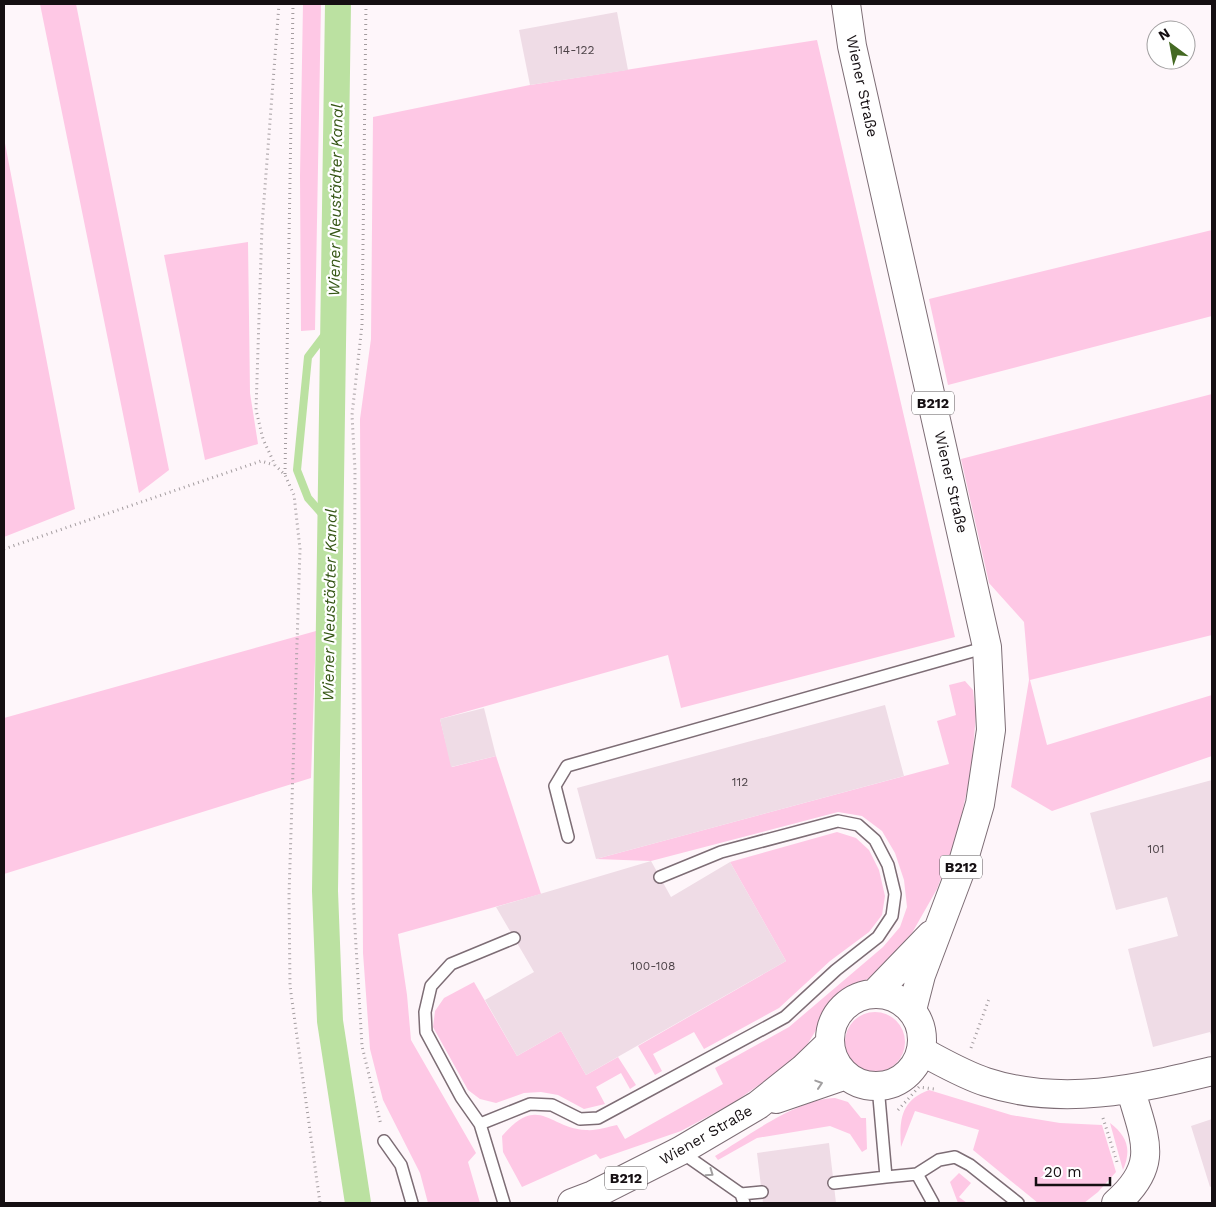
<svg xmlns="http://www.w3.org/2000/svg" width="1216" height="1207" viewBox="0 0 1216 1207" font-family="'Work Sans',sans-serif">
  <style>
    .green { fill: #fec8e5 }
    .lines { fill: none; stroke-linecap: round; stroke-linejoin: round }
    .stream { stroke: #bbe1a1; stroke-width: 8 }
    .canal { stroke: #bbe1a1; stroke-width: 26 }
    .building { fill: #efdce6 }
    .lane-casing { stroke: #7d6d75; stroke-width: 14 }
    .secondary-casing { stroke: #7d6d75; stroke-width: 30 }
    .primary-casing { stroke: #7d6d75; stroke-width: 30 }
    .path { stroke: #a39c9f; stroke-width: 3; stroke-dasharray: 1 4; stroke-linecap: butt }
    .lane { stroke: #fff; stroke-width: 11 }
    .secondary { stroke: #fff; stroke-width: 28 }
    .primary { stroke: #fff; stroke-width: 28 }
    .oneway { stroke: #a19fa0 }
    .labels { text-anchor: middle; stroke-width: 4.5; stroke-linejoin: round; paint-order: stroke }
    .number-label { font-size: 12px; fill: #4c4247 }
    .shield { fill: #fff; stroke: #5b5759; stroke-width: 1 }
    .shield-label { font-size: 14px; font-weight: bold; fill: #150f12 }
    .street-label { font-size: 15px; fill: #150f12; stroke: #fff }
    .water-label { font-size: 16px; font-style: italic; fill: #355615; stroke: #fff }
  </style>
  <rect width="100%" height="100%" fill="#fef6fa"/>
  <path class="green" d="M40 4H76L169 470 139 493Z
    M303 4H321L315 330 301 331 300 176Z
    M817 40 955 637 681 708 668 655 440 719 452 767 496 756 541 894 398 934 407 995 411 1040 476 1153 468 1162 480 1203H428L420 1173 383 1100 370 1049 363 953 360 419 371 339 373 117 530 85Z
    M4 138 75 509 4 537Z
    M1212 230V316L948 385 929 299Z
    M248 242 250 393 258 444 205 460 164 255Z
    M1212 394V635L1030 680 1047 745 1212 695V756L1052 811 1011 787 1029 680 1024 622 989 583 961 459Z
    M316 631 311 778 4 874V718Z
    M965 681 973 690 976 715 971 772 957 836 937 889 912 933 875 975 849 989 833 1002 807 1045 782 1069 733 1103 681 1131 600 1159 596 1154 522 1187 503 1152 502 1136C539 1093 548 1128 586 1130 596 1131 607 1127 617 1125L625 1139 723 1084 715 1068 789 1027 883 947 900 927 907 907 904 880 895 853 882 831 862 816 838 812 651 861 596 859 949 764 937 721 956 715 949 685Z
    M837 832 856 838 869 850 879 870 885 896 882 915 869 932 830 961 779 1008 704 1049 694 1032 653 1054 662 1071 655 1075 638 1046 786 961 730 862Z
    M474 982 517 1056 561 1031 586 1075 618 1057 636 1085 630 1089 621 1073 596 1087 605 1104 584 1109 558 1095 541 1092 524 1093 496 1103 480 1099 468 1090 433 1027 435 1011 444 998Z
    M845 1042a30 30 0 1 1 60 0a30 30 0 1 1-60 0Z
    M929 1090 1011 1115 1060 1123 1102 1125 1116 1172 1098 1192 1084 1203H1038L973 1150 979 1130 915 1111 901 1147C899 1120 901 1100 929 1090Z
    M835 1098 848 1102 861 1118H866L867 1149 862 1152 850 1134 830 1126 757 1138 718 1160 715 1156C748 1136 797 1099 835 1098Z
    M1110 1123C1127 1136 1132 1149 1123 1170Z
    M959 1173 971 1183 959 1197 967 1203H958L950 1182Z"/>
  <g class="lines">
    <path class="stream" d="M331 524 308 498 297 470 308 357 333 324"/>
    <path class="canal" d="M338 4 325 891 330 1021 358 1203"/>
  </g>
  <path class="building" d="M617 12 628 70 530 85 519 30Z
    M885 705 904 776 596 859 577 788Z
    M484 708 496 756 451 767 440 719Z
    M1212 780V1038L1210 1032 1153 1047 1128 949 1178 936 1167 897 1116 910 1090 813Z
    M651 861 671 897 730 862 786 961 586 1075 561 1031 517 1056 485 1000 534 972 496 907Z
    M1212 1119V1186L1210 1187 1191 1126Z
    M829 1143 836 1203H763L757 1153Z"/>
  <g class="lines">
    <defs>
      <path id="lane" d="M568 837 555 786 567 766 987 647
        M480 1124 530 1104 552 1105 580 1119 598 1118 785 1017 836 970 878 937 892 916 895 894 888 865 875 840 858 825 838 821 721 852 660 877
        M384 1141 401 1165 412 1203
        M681 1152 741 1194 744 1203
        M917 1174 939 1160 955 1157 970 1165 1018 1203
        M886 1177 917 1174 933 1203
        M834 1183 886 1177 878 1086
        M741 1194 762 1192
        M504 1203 480 1124 461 1097 426 1032 425 1012 431 986 451 964 514 938"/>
      <path id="secondary" d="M921 1051C942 1062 964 1075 986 1082 1063 1107 1137 1089 1212 1071
        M1116 1203C1160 1165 1145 1140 1131 1091"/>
      <path id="primary" d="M846 4 852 46 987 647 991 730 980 804 961 869 921 975 912 1010
        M875 993 931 935
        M830 1040a46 46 0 1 1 92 0a46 46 0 1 1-92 0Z
        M776 1099 846 1075
        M572 1203 593 1195 680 1151 758 1105 803 1069 830 1043"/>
    </defs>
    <use href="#lane" class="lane-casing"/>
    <use href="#secondary" class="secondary-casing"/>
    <use href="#primary" class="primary-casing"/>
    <path class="path" d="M279 4 262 226 256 410 263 439 275 465 285 475 294 495 300 549 289 895 290 986 320 1203
      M366 4 362 325 352 415 355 470 353 896 362 1046 381 1125
      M285 474 293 4
      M4 549 261 461 274 465
      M971 1048 989 999
      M898 1110 919 1087 934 1089
      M1103 1118 1117 1162"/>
    <use href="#lane" class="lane"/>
    <use href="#secondary" class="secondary"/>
    <use href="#primary" class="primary"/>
  </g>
  <defs><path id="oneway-chevron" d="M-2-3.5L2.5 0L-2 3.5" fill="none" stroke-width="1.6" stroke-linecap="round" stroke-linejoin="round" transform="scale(1.25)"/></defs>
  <g class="oneway">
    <use href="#oneway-chevron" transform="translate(819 1084) rotate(-18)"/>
    <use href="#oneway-chevron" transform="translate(710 1173) rotate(35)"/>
  </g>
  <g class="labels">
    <g class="number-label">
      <text x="574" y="54">114-122</text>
      <text x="740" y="786">112</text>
      <text x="1156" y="853">101</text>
      <text x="653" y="970">100-108</text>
    </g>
    <g class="shield">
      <rect x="912" y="391.5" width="42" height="23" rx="4"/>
      <rect x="940" y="855.5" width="42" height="23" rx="4"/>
      <rect x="605" y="1166.5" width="42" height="23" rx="4"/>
    </g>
    <g class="shield-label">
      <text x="933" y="408">B212</text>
      <text x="961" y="872">B212</text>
      <text x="626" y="1183">B212</text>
    </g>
    <g class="street-label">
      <text transform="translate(862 86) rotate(78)" y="5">Wiener Straße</text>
      <text transform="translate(951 482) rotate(77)" y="5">Wiener Straße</text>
      <text transform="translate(706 1135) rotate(-30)" y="5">Wiener Straße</text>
    </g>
    <g class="water-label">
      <text transform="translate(335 200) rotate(-89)" y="6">Wiener Neustädter Kanal</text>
      <text transform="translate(329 605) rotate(-89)" y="6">Wiener Neustädter Kanal</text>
    </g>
  </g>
  <rect width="1216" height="1207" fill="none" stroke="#150f12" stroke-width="10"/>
  <g transform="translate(1171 45) rotate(328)"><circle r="24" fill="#ffffff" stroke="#a19fa0"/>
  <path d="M0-4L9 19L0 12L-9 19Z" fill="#446923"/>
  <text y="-8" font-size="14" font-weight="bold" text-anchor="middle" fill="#150f12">N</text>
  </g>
  <path d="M1036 1177v8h74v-8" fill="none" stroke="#150f12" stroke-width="2.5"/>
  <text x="1044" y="1177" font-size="15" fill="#150f12" stroke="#ffffff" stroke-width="4" paint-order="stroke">20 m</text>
</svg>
